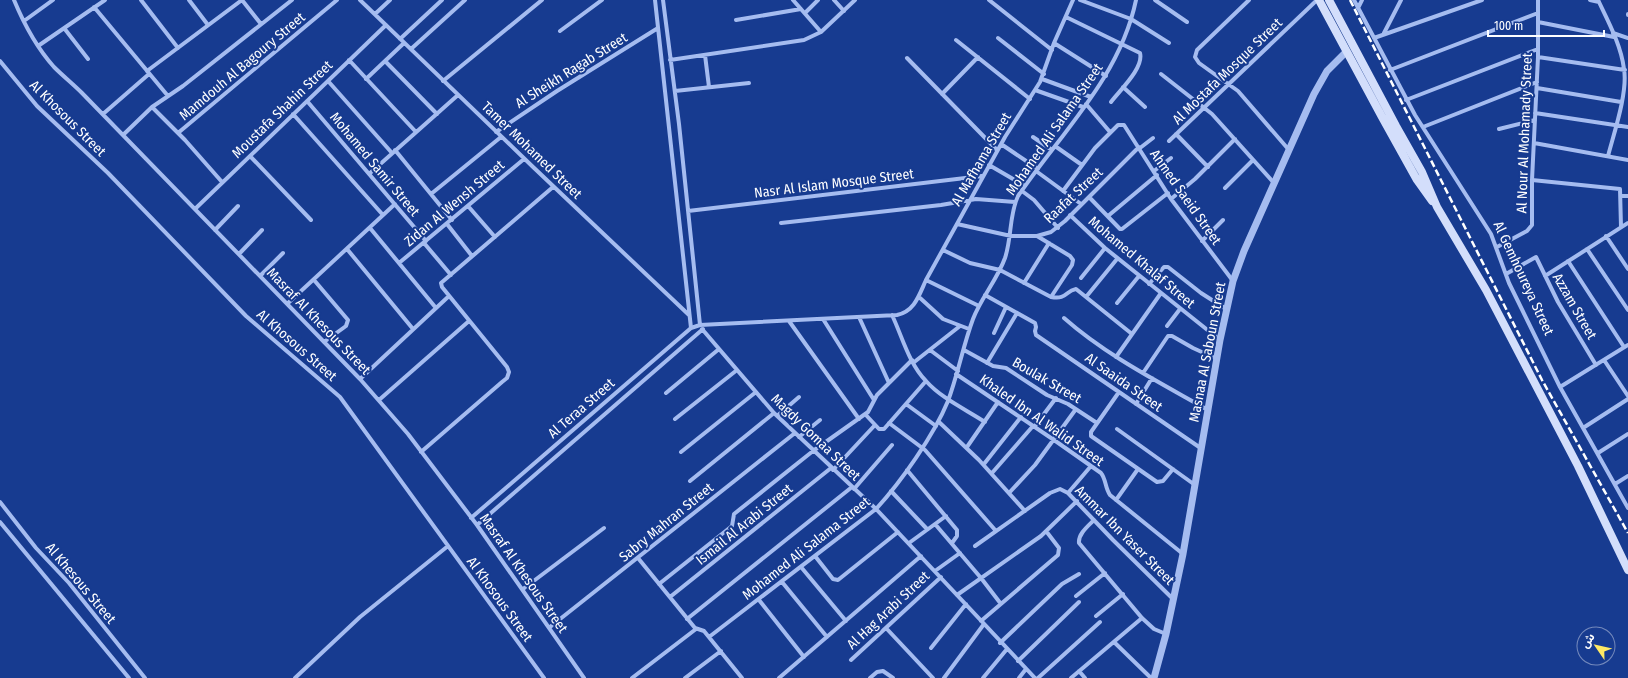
<svg xmlns="http://www.w3.org/2000/svg" width="1628" height="678" viewBox="0 0 1628 678" font-family="'Fira Sans Condensed','Noto Sans Arabic',sans-serif">
  <style>
    .lines { fill: none; stroke-linecap: round; stroke-linejoin: round }
    .minor { stroke: #a5bcf0; stroke-width: 4 }
    .tertiary { stroke: #a5bcf0; stroke-width: 7 }
    .secondary { stroke: #d3defb; stroke-width: 8 }
    .rail { stroke: #fff; stroke-width: 2.5; stroke-dasharray: 7 3; stroke-linecap: butt }
    .labels { text-anchor: middle; stroke-width: 4; stroke-linejoin: round; paint-order: stroke }
    .street-label { font-size: 14px; fill: #fff; stroke: #173b90 }
  </style>
  <rect width="100%" height="100%" fill="#173b90"/>
  <g class="lines">
    <path class="minor" d="M14 0C24 24 37 48 54 67 63 76 73 84 82 93L360 379 408 434 477 525 584 678
      M141 0 178 48
      M189 0 208 25
      M242 0 261 24
      M360 0 532 166 689 315
      M655 0 691 328
      M663 0 679 124 700 325
      M793 0 821 32
      M834 0 844 11
      M989 0 1052 50
      M1080 0 1131 19 1169 43
      M1155 0 1187 22
      M1249 0 1197 50 1195 57 1199 63 1238 91 1289 150
      M1354 0 1415 115 1491 234 1509 283 1560 387 1628 508
      M1590 0 1599 2
      M1598 0C1608 21 1621 45 1624 69 1628 92 1614 133 1608 156
      M94 7 168 96
      M1358 8 1362 0
      M805 13 818 0
      M375 14 390 0
      M1628 15V14
      M1066 17 1140 53C1144 68 1120 90 1111 102
      M736 20 801 9
      M24 21 53 0
      M1538 22 1614 37
      M64 28 88 59
      M560 31 602 0
      M1384 33 1401 0
      M1613 33 1628 38
      M998 38 1044 74
      M1374 38 1482 0
      M400 39 442 0
      M956 40 1030 99
      M1054 43 1106 76
      M38 46 105 0
      M411 49 465 0
      M705 55 709 87
      M1538 57 1625 70
      M907 58 997 150
      M349 60 416 132
      M670 60 804 40 821 32 855 0
      M0 61 37 106 108 173 246 316 340 397 544 678
      M385 61 437 114
      M1390 70 1538 13
      M147 71 242 0
      M1161 74 1212 114 1274 183
      M366 79 404 43
      M1042 79 1091 97
      M328 81 392 153
      M443 81 542 0
      M1123 87 1145 107
      M1537 88 1621 102
      M1035 90 1083 107
      M675 91 749 83
      M942 94 978 57
      M1406 100 1538 49
      M307 101 426 241
      M1086 104 1110 132
      M152 107 185 140 222 182
      M1535 113 1628 127
      M103 114 149 74
      M293 114 383 215
      M1423 127 1537 82
      M1499 129 1535 120
      M496 132 557 91 658 28
      M178 133 337 0
      M1176 134 1208 167
      M123 135 152 107 183 86 292 0
      M1033 137 1052 150
      M1169 141 1317 0
      M1534 143 1628 160
      M1001 144 1038 169
      M1055 146 1082 165
      M1140 148 1153 138
      M395 150 452 220
      M250 156 311 220
      M989 165 1025 186
      M1036 171 1081 204
      M1154 171 1171 158
      M369 174 458 95
      M1532 180 1620 189 1621 227
      M1225 188 1253 160
      M1022 191 1034 200 1058 228
      M1063 191 1095 148 1118 125H1124L1171 199 1233 281
      M431 194 501 137
      M1621 196H1628
      M1089 197 1120 229H1122L1168 193
      M1171 199 1195 179 1235 139
      M468 206 495 237
      M195 209 386 25
      M688 211 982 176
      M1070 215 1105 248 1220 340
      M1108 216 1157 175
      M781 223 941 205 976 199 1015 202
      M447 224 472 256
      M957 224 1011 236H1037L1051 232 1065 221 1139 147
      M370 228 436 308
      M215 230 238 206
      M1037 236 1070 256 1073 260 1072 265 1051 297
      M1606 236 1628 269
      M1202 241 1223 220
      M424 243 451 275
      M1497 247 1527 231 1532 225V180L1538 57V0
      M347 249 413 329
      M1587 249 1628 310
      M943 250 970 263 1000 270 1051 297C1067 300 1065 291 1076 289L1132 334
      M239 254 262 230
      M1568 261 1624 347
      M399 263 524 159
      M1506 274 1536 257 1558 302 1596 365
      M260 276 283 253
      M1545 276 1628 223
      M1081 278 1105 248
      M314 280 348 320 346 326 324 342
      M926 280 979 306
      M1024 283 1049 243
      M1149 284 1164 267H1168L1201 293 1226 309
      M985 295 1035 323 1036 327 1035 331 1036 335 1202 449
      M919 297 943 319 969 329
      M1086 297 1117 259
      M1117 303 1139 276
      M287 304 395 204
      M892 315C902 336 909 364 926 381 941 398 965 409 985 422
      M859 317 889 383
      M1064 318C1107 356 1159 382 1208 410
      M823 319 874 400
      M789 321 859 419
      M1167 326 1180 309
      M702 329 774 413 876 509 1035 678
      M994 333 1006 307
      M930 350 958 371
      M964 350 993 366 1006 368 1047 395 1068 404 1097 423
      M1116 357 1161 293
      M1604 360 1628 396
      M913 363 960 326
      M987 363 1017 313
      M1143 373 1168 336H1172L1193 348 1217 359
      M956 374 1054 440 1101 473C1106 479 1105 488 1110 495L1183 554
      M360 379 449 296
      M1560 387 1628 345
      M1119 392 1091 432V436L1157 482 1163 481 1173 469
      M666 393 719 349
      M379 400 469 321
      M906 404 936 426
      M1136 404 1152 378
      M865 414 879 429H884L926 381
      M777 416 799 397
      M675 419 737 370
      M939 422 979 460 1025 511
      M889 423 925 450 996 531
      M1035 426 1056 398
      M1583 428 1628 399
      M1117 429 1195 485
      M799 437 820 420
      M967 447 998 402
      M421 452 502 382 507 378 509 372 507 367 442 287 441 283 553 187
      M681 452 756 392
      M1598 453 1628 434
      M984 464 1021 417
      M833 470 875 425
      M907 470 957 530V536L952 543
      M992 473 1033 426
      M690 481 774 413
      M1615 484 1628 476
      M854 489 892 445
      M891 491 927 529
      M1009 493 1035 465 1076 409
      M1068 493 1091 466
      M1116 500 1138 469
      M0 502 36 548 69 583 145 678
      M471 518 691 328 700 325 897 315C915 311 919 295 926 280L1005 137 1040 82 1054 43 1073 0
      M1094 520C1088 526 1078 534 1079 543L1142 618 1154 629 1166 634
      M0 522 129 678
      M935 524 981 578 1001 604
      M477 525 703 329
      M909 543 946 516
      M975 546 1050 493 1060 489 1068 493 1113 540 1173 599
      M815 556 833 579 838 580 898 532
      M638 558 695 628 704 631 742 678
      M801 567 846 621
      M935 571 960 553
      M782 582 827 637
      M659 584 732 526 734 514 813 451 868 412 877 395 912 360
      M523 589 604 528
      M957 595 1041 536 1077 501
      M1076 596 1105 573
      M670 597 831 468
      M759 600 804 657
      M1096 616 1123 594
      M687 619 852 487
      M981 621 1058 555 1059 548 1046 531
      M550 627 795 433
      M886 628 933 678
      M709 637 876 509C901 482 934 435 948 401 958 374 963 346 973 319 981 298 997 280 1005 258 1012 237 1009 215 1018 196 1061 133 1120 77 1136 0
      M1114 642 1151 678
      M1000 643 1062 584 1079 574
      M931 648 966 604
      M851 660 941 577
      M1018 661 1079 602
      M1079 671 1085 678
      M295 678 360 617 448 546
      M632 678 696 629
      M685 678 721 651
      M779 678 921 556
      M870 678 877 672 883 671 893 678
      M944 678 984 624
      M983 678 1007 649
      M1019 678 1026 669
      M1038 678 1100 622
      M1071 678 1142 618"/>
    <path class="tertiary" d="M1154 678 1166 634 1183 554 1220 340 1233 281 1244 251 1314 94 1327 71 1346 52"/>
    <path class="secondary" d="M1319 0 1382 117 1417 180 1432 201
      M1329 0 1396 126 1422 172 1437 207 1486 290 1578 466 1628 570"/>
    <path class="rail" d="M1350 0 1542 380 1628 533"/>
  </g>
  <g class="labels">
    <g class="street-label">
      <text transform="translate(242 66) rotate(-40)" y="5">Mamdouh Al Bagoury Street</text>
      <text transform="translate(571 70) rotate(-32)" y="5">Al Sheikh Ragab Street</text>
      <text transform="translate(1227 71) rotate(-44)" y="5">Al Mostafa Mosque Street</text>
      <text transform="translate(282 109) rotate(-44)" y="5">Moustafa Shahin Street</text>
      <text transform="translate(68 118) rotate(45)" y="5">Al Khosous Street</text>
      <text transform="translate(1054 129) rotate(-55)" y="5">Mohamed Ali Salama Street</text>
      <text transform="translate(1524 133) rotate(-88)" y="5">Al Nour Al Mohamady Street</text>
      <text transform="translate(532 150) rotate(44)" y="5">Tamer Mohamed Street</text>
      <text transform="translate(981 159) rotate(-60)" y="5">Al Mafhama Street</text>
      <text transform="translate(375 164) rotate(50)" y="5">Mohamed Samir Street</text>
      <text transform="translate(834 183) rotate(-7)" y="5">Nasr Al Islam Mosque Street</text>
      <text transform="translate(1073 195) rotate(-43)" y="5">Raafat Street</text>
      <text transform="translate(1186 197) rotate(55)" y="5">Ahmed Saeid Street</text>
      <text transform="translate(454 203) rotate(-40)" y="5">Zidan Al Wensh Street</text>
      <text transform="translate(1142 262) rotate(40)" y="5">Mohamed Khalaf Street</text>
      <text transform="translate(1524 278) rotate(65)" y="5">Al Gemhoureya Street</text>
      <text transform="translate(1575 306) rotate(60)" y="5">Azzam Street</text>
      <text transform="translate(319 321) rotate(46)" y="5">Masraf Al Khesous Street</text>
      <text transform="translate(297 345) rotate(41)" y="5">Al Khosous Street</text>
      <text transform="translate(1207 352) rotate(-79)" y="5">Masnaa Al Saboun Street</text>
      <text transform="translate(1047 380) rotate(30)" y="5">Boulak Street</text>
      <text transform="translate(1124 382) rotate(35)" y="5">Al Saaida Street</text>
      <text transform="translate(581 408) rotate(-41)" y="5">Al Teraa Street</text>
      <text transform="translate(1042 420) rotate(35)" y="5">Khaled Ibn Al Walid Street</text>
      <text transform="translate(816 437) rotate(44)" y="5">Magdy Gomaa Street</text>
      <text transform="translate(666 522) rotate(-39)" y="5">Sabry Mahran Street</text>
      <text transform="translate(744 524) rotate(-39)" y="5">Ismail Al Arabi Street</text>
      <text transform="translate(1125 535) rotate(45)" y="5">Ammar Ibn Yaser Street</text>
      <text transform="translate(806 548) rotate(-38)" y="5">Mohamed Ali Salama Street</text>
      <text transform="translate(524 573) rotate(55)" y="5">Masraf Al Khesous Street</text>
      <text transform="translate(81 583) rotate(50)" y="5">Al Khesous Street</text>
      <text transform="translate(500 599) rotate(54)" y="5">Al Khosous Street</text>
      <text transform="translate(888 610) rotate(-43)" y="5">Al Hag Arabi Street</text>
    </g>
  </g>
  <g transform="translate(1596 646) rotate(304)"><circle r="19" fill="#173b90" stroke="#7489bc"/>
  <path d="M0-3L7 15L0 10L-7 15Z" fill="#ffe964"/>
  <text y="-6" font-size="11" font-weight="bold" text-anchor="middle" fill="#ffffff">ش</text>
  </g>
  <path d="M1488 30v6h116v-6" fill="none" stroke="#ffffff" stroke-width="2"/>
  <text x="1494" y="30" font-size="12" fill="#ffffff" stroke="#173b90" stroke-width="3" paint-order="stroke">100 m</text>
</svg>
